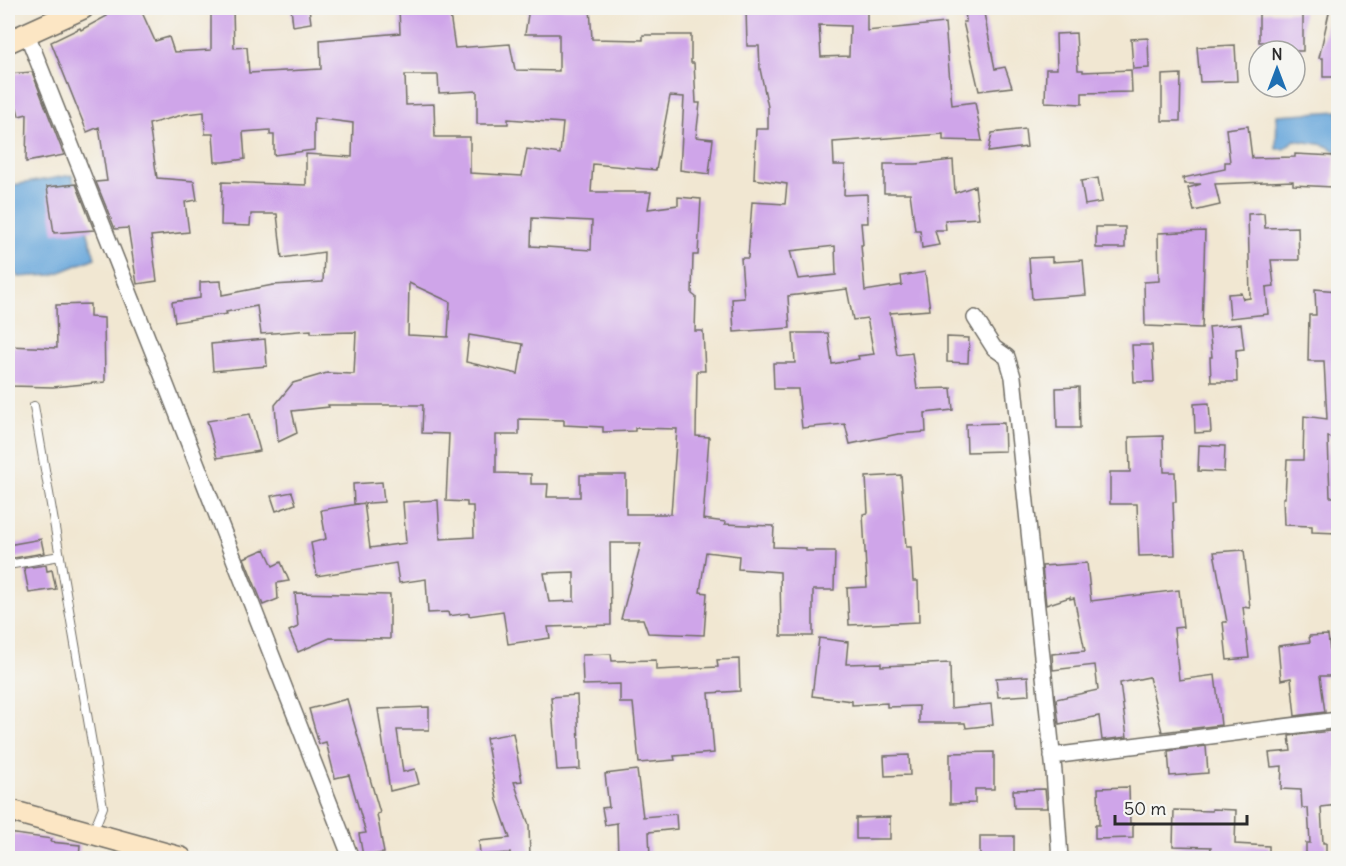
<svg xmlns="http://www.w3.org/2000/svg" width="1346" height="866" viewBox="0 0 1346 866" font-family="Delius,sans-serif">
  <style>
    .water { fill: #69a7db; stroke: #4a6983; stroke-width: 1.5 }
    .building { fill: #cfa5e9; fill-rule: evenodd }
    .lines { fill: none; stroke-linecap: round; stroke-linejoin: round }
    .service-casing { stroke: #706d65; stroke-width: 10 }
    .minor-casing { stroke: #706d65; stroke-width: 18 }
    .secondary-casing { stroke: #706d65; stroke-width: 24 }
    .service { stroke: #fff; stroke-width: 8 }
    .minor { stroke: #fff; stroke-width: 15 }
    .secondary { stroke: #fce6c4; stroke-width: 21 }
  </style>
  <rect width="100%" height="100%" fill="#f6f6f2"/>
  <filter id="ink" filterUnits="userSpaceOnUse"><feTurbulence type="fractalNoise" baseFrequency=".0167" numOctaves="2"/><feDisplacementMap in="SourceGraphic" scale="12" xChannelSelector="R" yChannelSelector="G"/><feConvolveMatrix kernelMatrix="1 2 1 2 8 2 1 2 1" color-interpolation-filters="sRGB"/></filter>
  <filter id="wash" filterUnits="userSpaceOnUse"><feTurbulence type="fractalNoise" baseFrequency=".008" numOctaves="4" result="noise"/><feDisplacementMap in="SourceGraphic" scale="24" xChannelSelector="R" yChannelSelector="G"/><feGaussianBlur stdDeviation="1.35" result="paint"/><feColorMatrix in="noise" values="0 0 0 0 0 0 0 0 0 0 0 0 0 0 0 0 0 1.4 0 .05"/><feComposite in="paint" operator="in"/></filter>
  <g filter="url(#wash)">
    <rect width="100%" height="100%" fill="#f1e7d2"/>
    <path class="water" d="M1338 111V154C1329 142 1310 144 1295 140L1284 149H1276L1277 115Z
      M72 175 95 258 53 275 18 277 8 260V186Z"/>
    <g id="blocks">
      <path class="building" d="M115 8H140L155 41 169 37 174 52 211 50V8H233L234 48 247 47 249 73 321 69 320 40 400 33 399 8H449L455 48 510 44 515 70 559 71V34H525L529 8H590L592 39 643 40V35H691V63H694L696 103H700L696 137 713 139 709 174 680 170 684 97 670 96 656 170 593 164 591 192H651L648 209 678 205V197L701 199 698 255H693L692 294 696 297 695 331H703L705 371H697L696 436 709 437 703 519 726 522 725 524 774 526 773 547 806 548V551H835L834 590H813V636H781L780 572 738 569 739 556 706 552 700 592 707 593 704 635 648 633 643 619H621L641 543H610L611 625 548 627 550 638 508 644 503 611 469 616V613L449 616 448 612 428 613 426 579 399 583 396 563 317 576 311 543 326 539 321 510 364 503 370 548 406 543 403 502 438 500 440 539 474 537 473 506H467V502L446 501 449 434 422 433 423 405H328L329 407 292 411 297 433 278 442 275 405 293 383 327 373 354 374 356 332 311 333V330L261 334 257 306 226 312 227 314 175 322 172 302 200 298V282L221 281 222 295 273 285 323 282 324 252 282 258 277 214H251L250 226 221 225 222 182 306 185V154L352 157 353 123 314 118V150L274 155V135H270V130L243 132 245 159 223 162H215L213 134H205L204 112 186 114 149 124 157 178 194 181 197 200 185 202 189 232 151 236 157 281 137 284 128 228 115 229 96 182 107 181 99 127 87 132 51 42 80 28 81 30 107 16 105 12ZM405 75H438L439 93 477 91V124H508V119L563 123 560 154 527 149 522 176 470 173V137H435L434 104 406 105ZM532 218 592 221 591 250 531 246ZM409 283 450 302 448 337 408 335ZM469 335 523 344 518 374 466 362ZM519 419 564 420V425L603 427V432L635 431V428L677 429 671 514H626V475H580V497H547L548 484H531V474L496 473V435H519ZM574 572V601L549 602 544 573Z
        M291 8H309L311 23 293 26Z
        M746 8H867V31L945 23 952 105 975 102 982 141 943 140V134L833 142 834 165H845L844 195 867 194 868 223H861L863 245H861L865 291 902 285 901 276 925 272 930 310 890 313 897 355 912 353 917 389 951 388 953 410 925 413 926 432 898 434 850 444 845 424 802 428 798 389H774L773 363H795L793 333H828L832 364 859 359 858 356 874 354 867 318 853 320 847 289 788 296 790 328 734 332 732 299 744 298 741 258H748L752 202 785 204 787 184 754 179 756 129H768V107L760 69 759 46H747ZM819 25 850 26 849 56 821 57ZM835 246 836 275 798 279 790 251Z
        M965 8H983L995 69 1005 67 1012 87 979 91 963 22H966Z
        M1330 8H1338V77H1323V58H1319Z
        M1259 12H1303V51H1279L1280 42H1259Z
        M1076 33 1078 70H1083V72L1131 70 1132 92 1082 93V104L1045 102 1046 69H1057L1056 34Z
        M1148 38 1149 68 1133 69 1131 39Z
        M1235 45 1237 81 1200 82 1197 47Z
        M32 72 64 155 26 162 27 114 19 116 17 108 8 110V74Z
        M1181 74 1180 121H1162V75Z
        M1248 126 1252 158 1295 157V154L1335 156 1333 187 1293 185V181L1215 184 1220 205 1194 211 1188 188 1201 184H1184L1183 178 1225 169V162H1230L1226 129Z
        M1025 129 1027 147 988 152 992 133Z
        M953 160 955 193 975 186 979 218 945 220 946 230H935L939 245 922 248 920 230H915L910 193H884V164H916Z
        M1098 178 1102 202 1085 205 1081 181Z
        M76 184 94 230 54 233 47 187Z
        M1264 213 1265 228 1298 227 1299 260H1271L1274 286 1266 287 1268 314 1230 318 1228 294 1241 293 1243 299 1250 298 1248 214Z
        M1096 227H1125V248H1096Z
        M1205 231 1202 328 1145 326 1144 282 1159 281 1158 233Z
        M1052 257V262L1083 260 1086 295 1032 299 1029 258Z
        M1315 289 1338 291 1337 369H1338V421H1337L1336 439 1328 437 1330 497H1338V533L1312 532V526L1284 525 1283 498H1285L1287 460H1303L1304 416 1327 419 1324 361H1308L1309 315H1316Z
        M90 304V317L104 318 105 382 53 387 10 386V366H8V346L57 348 56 305Z
        M1241 324 1244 349 1236 350 1237 382H1211L1210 357H1212L1209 327Z
        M947 337 969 338 968 363 947 362Z
        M265 339 267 366 213 371 211 344Z
        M1132 345H1152L1154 382H1134Z
        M1079 387 1080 428H1057L1056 388Z
        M1209 403 1211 432 1195 433 1194 404Z
        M250 414 260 451 217 458 207 421Z
        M1004 423 1005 451 967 452 966 424Z
        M1163 436 1164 472H1175L1176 502H1173L1175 555 1139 556 1137 504H1110V472H1130L1129 437Z
        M1199 445 1225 446 1224 472 1198 471Z
        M901 475 906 547H911L913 581H918L919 622 849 625 847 588 867 587 863 514 868 513 866 477Z
        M382 482 384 502 354 504 353 484Z
        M292 492 296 504 276 511 271 496Z
        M41 539 44 553 8 559V545Z
        M265 549 273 566 281 562 289 581 277 583 278 599 263 605 244 558Z
        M1244 550 1250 608 1243 607 1249 658 1227 660 1223 622H1227L1214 552Z
        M1087 563 1091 601 1179 590 1183 627 1174 628 1179 680 1215 675 1221 725 1162 732 1149 677 1120 683 1127 737 1102 740 1099 716 1059 724 1056 699 1098 690 1095 665 1053 670 1052 654 1085 651 1074 598 1070 599V597L1046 605 1042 566Z
        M46 565 47 571 52 570 56 589 29 593 24 568Z
        M295 593 390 595V639L330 638 298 652 289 631 298 627Z
        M1328 635 1333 676H1320L1325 712 1295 716 1291 678 1281 680 1278 646 1310 642 1309 636Z
        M819 638 848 642 846 664 881 663V666L950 663 951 708 991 704 993 725 966 728 965 723H919V706L887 707V703L852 705V701L812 696Z
        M611 654 612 661 656 660V670L718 667 717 660 739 659 740 691 709 693 714 753 674 756 675 760 639 763 633 703H620V684L583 685 582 655Z
        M1028 676 1029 695 998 697 996 678Z
        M577 695 580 769 557 770 551 697Z
        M347 699 380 813 377 814 384 853 363 856 359 834 366 833 349 775 335 778 326 742 319 744 309 709Z
        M429 707V730H397L403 772 415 769 419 784 390 791 378 709Z
        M1338 730V805L1321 807 1323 843H1326V858H1306V843H1310L1308 808H1302L1301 790 1281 789 1282 766 1271 767 1269 753 1291 751 1289 736Z
        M513 733 522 781 514 782 529 825 530 858H510V853L480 855 479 841 510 838 497 800 486 738Z
        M1206 746 1208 773 1170 776 1168 751Z
        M994 752V789H975V803L950 804V753Z
        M909 755 910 775 885 776 884 756Z
        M637 770 643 817 676 814 677 829 649 832 650 858H618L617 823 605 825 602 808 609 807 605 774Z
        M1129 787 1130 824H1133V838L1095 839V825H1099L1098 788Z
        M1045 789 1047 808H1014L1013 790Z
        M1212 809 1236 810 1235 844 1269 846V858H1210L1211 847 1173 846 1174 810 1212 811Z
        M890 817V839H856V818Z
        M8 833 52 839 51 842 80 845 79 858H8Z
        M980 836H1014V858H980Z"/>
    </g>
  </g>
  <g filter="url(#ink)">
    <use href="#blocks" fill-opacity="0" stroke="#706d65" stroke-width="1.5"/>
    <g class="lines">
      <defs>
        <path id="service" d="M34 406 103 807 93 832
          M8 565 60 556"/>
        <path id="minor" d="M27 34 164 380 351 858
          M975 318 994 348 1007 357 1013 377 1054 772 1060 858
          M1052 756 1338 720"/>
        <path id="secondary" d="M8 42 83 8
          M8 810 181 858"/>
      </defs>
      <use href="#service" class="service-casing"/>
      <use href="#minor" class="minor-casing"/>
      <use href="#secondary" class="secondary-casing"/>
      <use href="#service" class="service"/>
      <use href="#minor" class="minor"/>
      <use href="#secondary" class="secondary"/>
    </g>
  </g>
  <rect width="1346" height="866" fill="none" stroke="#f6f6f2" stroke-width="30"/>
  <g transform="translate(1277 69)"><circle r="28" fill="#f6f6f2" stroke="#a5a5a2" stroke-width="1.5"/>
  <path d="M0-4.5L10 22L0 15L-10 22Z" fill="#1f6fb2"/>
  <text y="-9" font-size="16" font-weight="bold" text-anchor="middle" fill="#2b2b2b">N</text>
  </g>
  <path d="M1115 815v9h132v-9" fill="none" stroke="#2b2b2b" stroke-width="3"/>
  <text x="1124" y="815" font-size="18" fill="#2b2b2b" stroke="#f6f6f2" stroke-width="4.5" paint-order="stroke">50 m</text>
</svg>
